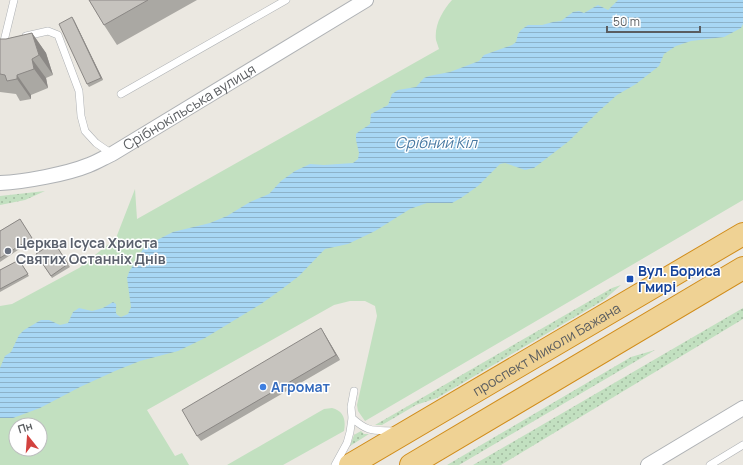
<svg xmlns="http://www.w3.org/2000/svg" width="743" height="465" viewBox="0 0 743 465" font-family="Manrope,sans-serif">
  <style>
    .grass { fill: url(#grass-dots) }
    .green { fill: #c2e0c0; fill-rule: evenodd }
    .water { fill: url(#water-rules) }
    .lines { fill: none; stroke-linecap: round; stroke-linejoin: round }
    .lane-casing { stroke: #afb2b5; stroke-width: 8 }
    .street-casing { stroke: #afb2b5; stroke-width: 16 }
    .highway-casing { stroke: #d18d1b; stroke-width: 24 }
    .lane { stroke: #fff; stroke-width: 7 }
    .street { stroke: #fff; stroke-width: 14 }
    .highway { stroke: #efd294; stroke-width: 22 }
    .wall { fill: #aaa8a3 }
    .shaded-wall { fill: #8b8885 }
    .building { fill: #c6c3be; stroke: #8b8885 }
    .worship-dot { fill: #6b7280; stroke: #fff; stroke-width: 1.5 }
    .transit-dot { fill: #1a4fb4; stroke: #fff; stroke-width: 1.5 }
    .shop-dot { fill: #3f7fe0; stroke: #fff; stroke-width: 1.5 }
    .labels { text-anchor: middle; stroke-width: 3; stroke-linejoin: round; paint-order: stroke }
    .street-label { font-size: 14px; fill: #5a5d60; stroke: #fff }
    .worship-label { font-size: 14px; font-weight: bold; fill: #5b616d; stroke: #fff; text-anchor: start }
    .transit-label { font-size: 14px; font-weight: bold; fill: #164399; stroke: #fff; text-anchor: start }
    .shop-label { font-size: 14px; font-weight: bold; fill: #366cbe; stroke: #fff; text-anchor: start }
    .water-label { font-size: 15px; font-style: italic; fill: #497aa3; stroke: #fff }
  </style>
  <defs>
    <pattern id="grass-dots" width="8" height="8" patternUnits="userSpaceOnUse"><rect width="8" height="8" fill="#c2e0c0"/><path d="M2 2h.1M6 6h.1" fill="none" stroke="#a1b99f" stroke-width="1.8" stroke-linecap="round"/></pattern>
    <pattern id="water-rules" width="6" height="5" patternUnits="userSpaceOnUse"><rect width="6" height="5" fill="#a8d7f4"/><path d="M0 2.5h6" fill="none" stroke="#8cb2c9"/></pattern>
  </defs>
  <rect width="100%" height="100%" fill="#ebe8e1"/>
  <path class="grass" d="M45 191 25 200 0 205V196Z
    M621 285 604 300 437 398 416 405 382 425H375L612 288Z
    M743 308V319L501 465H473Z
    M655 350 459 465H447L631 357Z
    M361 431 364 434H369L350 446 354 435Z"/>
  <path class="green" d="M452 0H743V200L365 421 358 411 357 405 377 316 375 306 365 301H350L334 305 147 410 175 456 182 453 189 465H0V306L12 304 79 268 116 238 135 189 137 219 439 49C438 46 437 43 436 40 434 25 443 10 452 0ZM16 425H40V449H16Z
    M332 408C344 411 346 420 344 431L283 465H227L324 409Z"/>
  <path class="water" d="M618 0H743V24L741 28 724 37 691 41 676 46 664 54 659 66 636 84 617 95 599 111 569 141 534 168 525 170 505 163 500 164 478 186 461 198 452 203H427L410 209 375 231 348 244 325 249 299 276 282 289 261 304 205 338 178 351 140 361 115 371 80 387 40 408 13 418H0V368L5 356 11 352 19 335 24 330 41 320H49L60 325 68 323 73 312 79 308 92 311 103 308 113 302 116 304C117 310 113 314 121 317L128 314 131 307 127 278 129 272 145 246 173 232 210 223 227 216 250 202 269 194 281 181 295 171 310 164 324 165 353 163 358 159 359 153 356 140V134C360 130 365 128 370 124L371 114 388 105 392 94 398 90 416 87 424 78 429 76 450 72 479 61 484 55 512 45 516 42 518 34 521 30 528 25H542L553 22 561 21 573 12 579 11 584 13 598 5 608 10Z"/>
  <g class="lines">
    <defs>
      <path id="lane" d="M26 36 48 31 58 35 79 91 81 116 85 131 96 143 112 154
        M4 41 14 0
        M121 94 286 0
        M352 418C369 433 373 430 395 431
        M335 465 347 443 350 432 352 418 351 407 354 391
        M710 465 743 445"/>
      <g id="street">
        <path id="s1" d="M0 183C24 182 67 174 89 165 97 162 105 157 112 154L366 0"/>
        <path d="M648 465 743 408"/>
      </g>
      <g id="highway">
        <path id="s2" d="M350 465 743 234"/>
        <path d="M411 465 743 268"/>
      </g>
    </defs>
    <use href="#lane" class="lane-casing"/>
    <use href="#street" class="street-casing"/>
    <use href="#highway" class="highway-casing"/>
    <use href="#lane" class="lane"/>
    <use href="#street" class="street"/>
    <use href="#highway" class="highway"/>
  </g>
  <path class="wall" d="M89 0H197L117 45 104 25Z
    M74 20 103 80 89 87 87 84Z
    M32 33 46 53 53 75 46 78 48 88 31 95V99L20 101 16 94 0 92V39H6Z
    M20 219 33 240 0 262V231Z
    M54 242 70 267 52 278 36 254Z
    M19 260 29 276 0 292V270Z
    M324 333 340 360 201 441 197 436Z"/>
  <path class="shaded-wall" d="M72 17 74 20 103 80 101 78Z
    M32 33 46 53 53 75 39 55Z
    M32 59 46 78 48 88 34 69Z
    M17 75 31 95V99L17 79Z
    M321 328 324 333 340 360 336 355Z"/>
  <path class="building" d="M89 0H148L104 25Z
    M72 17 101 78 87 84 59 24Z
    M32 33 39 55 32 59 34 69 17 75V79L7 81 5 75 0 74V39H6Z
    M20 219 32 238 0 258V231Z
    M54 242 68 264 51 276 36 254Z
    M19 260 28 274 0 289V270Z
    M321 328 336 355 197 436 182 410Z"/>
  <circle class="worship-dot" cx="8" cy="251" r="4"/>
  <rect class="transit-dot" x="626" y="275" width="8" height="8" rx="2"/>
  <circle class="shop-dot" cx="263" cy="387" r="4"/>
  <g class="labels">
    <g class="street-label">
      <text dy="5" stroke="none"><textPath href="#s1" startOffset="207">Срібнокільська вулиця</textPath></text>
      <text dy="5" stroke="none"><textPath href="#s2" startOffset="228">проспект Миколи Бажана</textPath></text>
    </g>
    <g class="worship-label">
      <text x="16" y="248">Церква Ісуса Христа<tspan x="16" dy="16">Святих Останніх Днів</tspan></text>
    </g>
    <g class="transit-label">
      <text x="638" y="276">Вул. Бориса<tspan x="638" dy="16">Гмирі</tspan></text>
    </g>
    <g class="shop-label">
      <text x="271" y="392">Агромат</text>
    </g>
    <g class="water-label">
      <text x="436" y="148">Срібний Кіл</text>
    </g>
  </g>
  <g transform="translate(28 437) rotate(343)"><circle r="19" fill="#ffffff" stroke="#bdbebf"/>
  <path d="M0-3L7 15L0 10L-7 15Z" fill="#d3423f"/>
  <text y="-6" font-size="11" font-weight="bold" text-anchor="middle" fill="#5a5d60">Пн</text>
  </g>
  <path d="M607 26v6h93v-6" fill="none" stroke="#5a5d60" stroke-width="2"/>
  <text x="613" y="26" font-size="12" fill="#5a5d60" stroke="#ffffff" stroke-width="3" paint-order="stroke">50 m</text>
</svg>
